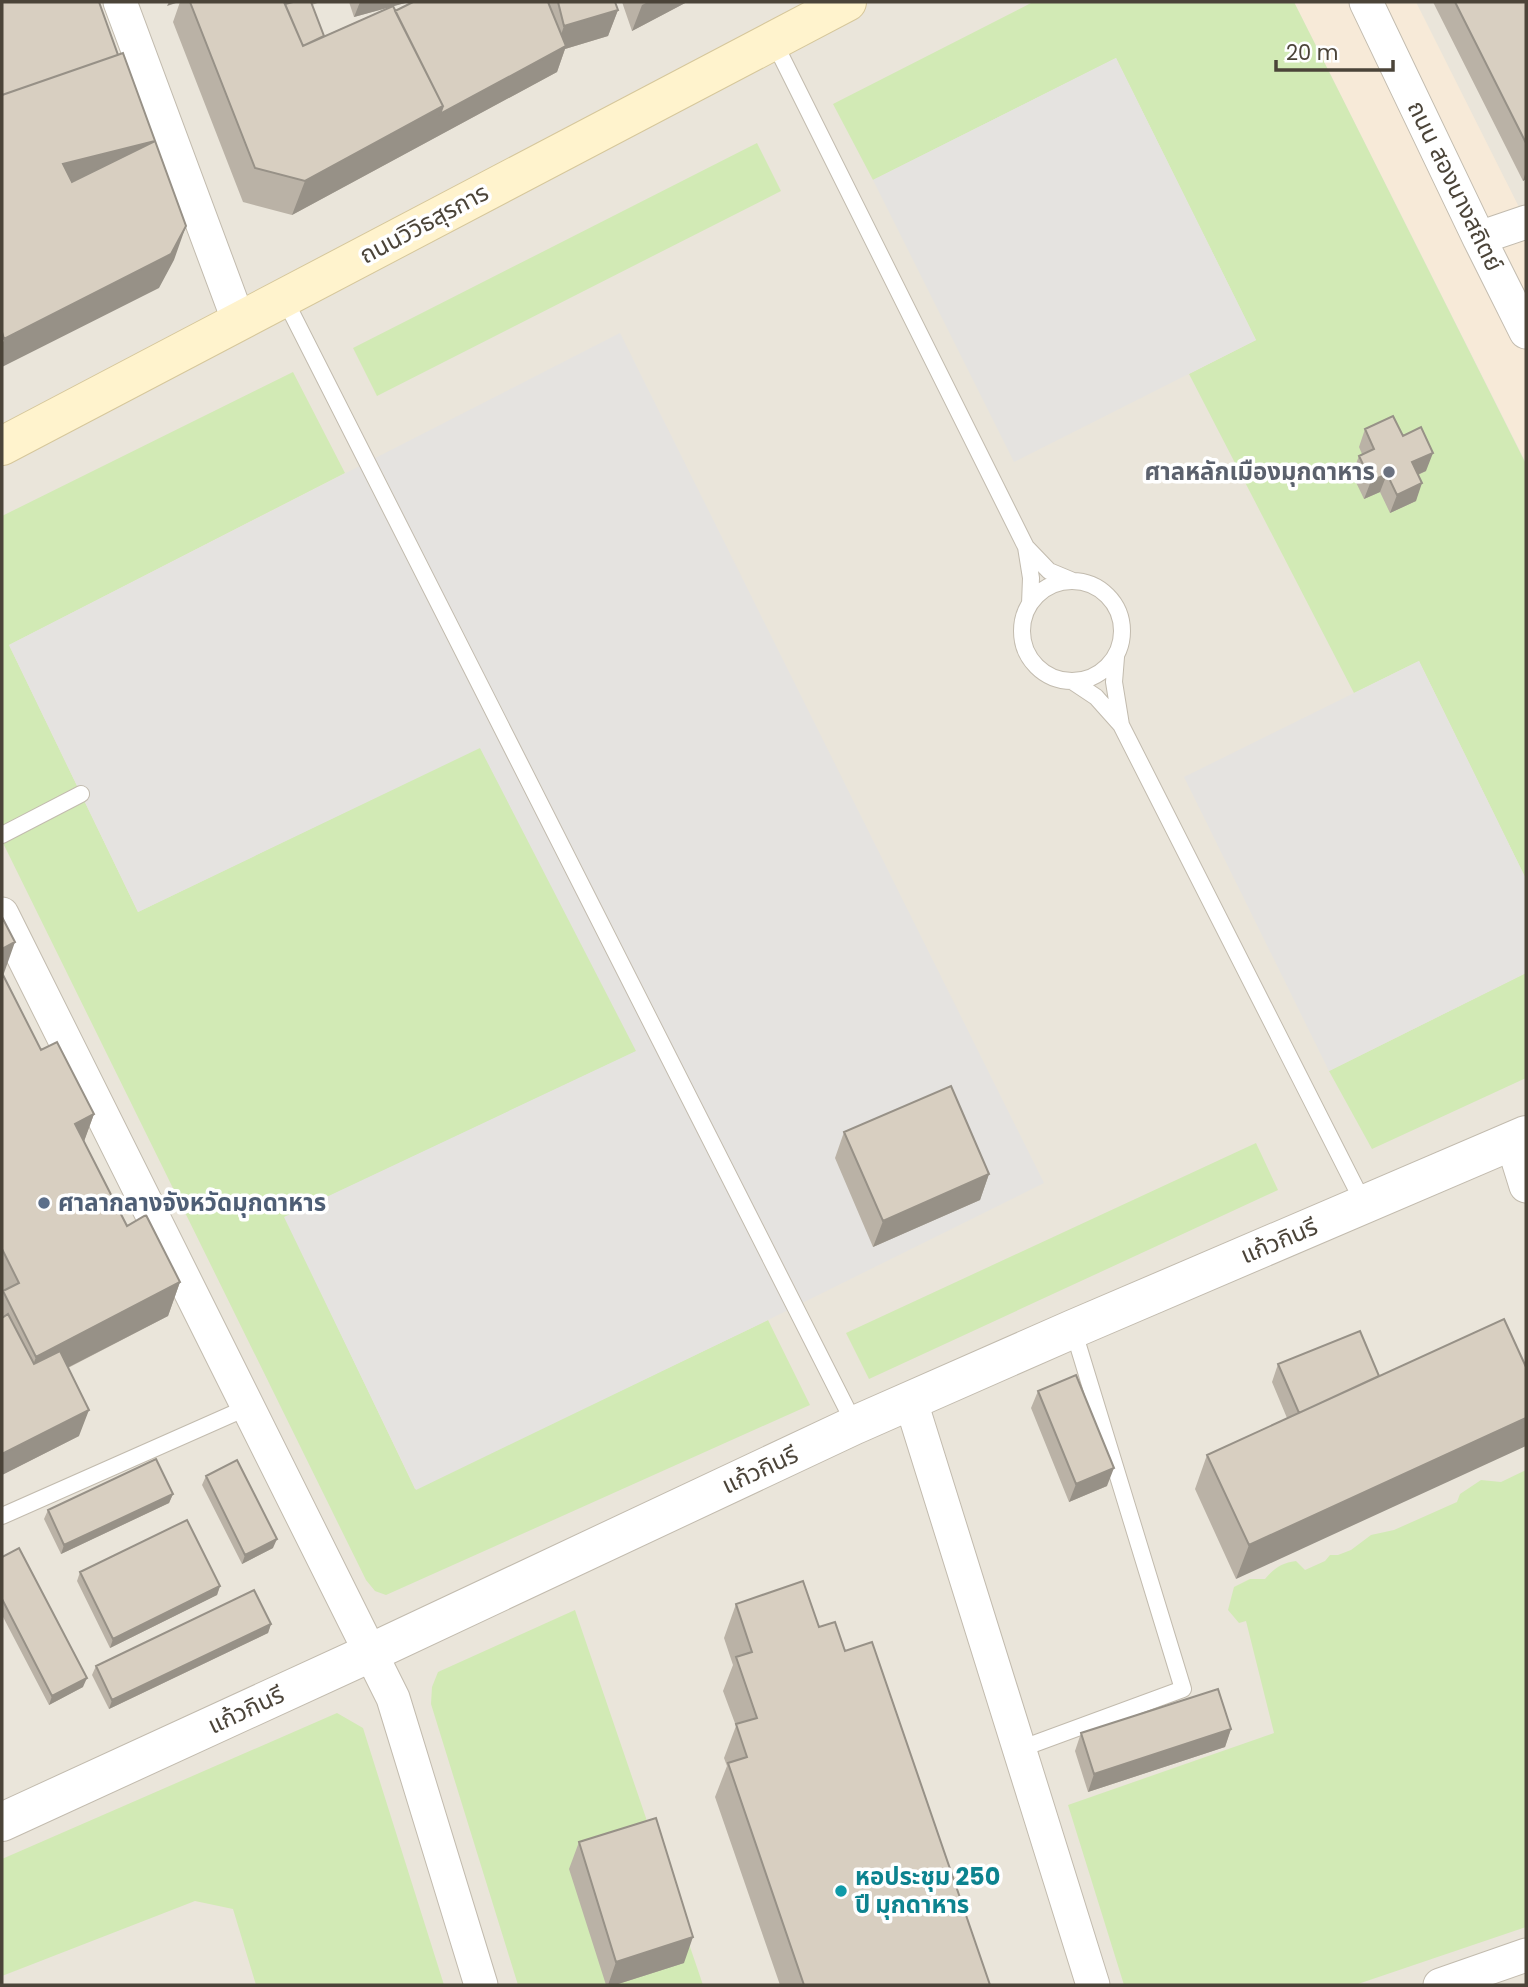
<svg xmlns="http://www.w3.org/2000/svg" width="1528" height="1987" viewBox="0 0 1528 1987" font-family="Poppins,'Noto Sans Thai',sans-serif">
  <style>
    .residential { fill: #eae5da }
    .commercial { fill: #f7ead8 }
    .green { fill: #d2eab5 }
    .parking { fill: #e5e3e0 }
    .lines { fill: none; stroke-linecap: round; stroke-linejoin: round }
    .service-casing { stroke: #c2bbae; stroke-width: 18 }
    .minor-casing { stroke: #c2bbae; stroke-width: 35 }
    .tertiary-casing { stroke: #c2bbae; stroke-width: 40 }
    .secondary-casing { stroke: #d6c79b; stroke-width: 40 }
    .service { stroke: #fff; stroke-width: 16 }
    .minor { stroke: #fff; stroke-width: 33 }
    .tertiary { stroke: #fff; stroke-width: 38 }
    .secondary { stroke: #fff3cd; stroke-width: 38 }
    .wall { fill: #bab2a6 }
    .shaded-wall { fill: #979187 }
    .building { fill: #d8cfc1; stroke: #979187; stroke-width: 2; fill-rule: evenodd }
    .worship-dot { fill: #6b7280; stroke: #fff; stroke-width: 2.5 }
    .service-dot { fill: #5c6f8a; stroke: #fff; stroke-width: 2.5 }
    .culture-dot { fill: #0f9aa8; stroke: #fff; stroke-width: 2.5 }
    .labels { text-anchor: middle; stroke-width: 7; stroke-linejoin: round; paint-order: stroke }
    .street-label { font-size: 24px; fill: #4b4439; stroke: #fff }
    .worship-label { font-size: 24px; font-weight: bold; fill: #5b616d; stroke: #fff; text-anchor: end }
    .service-label { font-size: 24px; font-weight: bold; fill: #4e5e75; stroke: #fff; text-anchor: start }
    .culture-label { font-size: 24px; font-weight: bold; fill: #0d838f; stroke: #fff; text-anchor: start }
  </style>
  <rect width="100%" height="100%" fill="#f6f3ec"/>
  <path class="residential" d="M2 2H1526V1985H2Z"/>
  <path class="commercial" d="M1294 2H1416L1526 221V463Z"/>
  <path class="green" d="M1033 2H1294L1526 464V879L1419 661 1354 693 1189 374 1256 340 1116 58 873 180 833 104Z
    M757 143 781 191 377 396 353 348Z
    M293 372 345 473 9 645 138 912 480 747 637 1051 285 1217 415 1489 768 1320 810 1405 386 1595 375 1591 366 1580 2 841V516Z
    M1526 973V1078L1372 1149 1329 1071Z
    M1256 1143 1278 1190 869 1379 846 1333Z
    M1526 1470V1927L1355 1985H1124L1068 1805 1274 1733 1246 1621 1239 1623 1228 1610 1234 1587 1250 1579H1265C1274 1568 1282 1563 1296 1561L1305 1570 1325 1561 1330 1555H1338L1351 1550 1371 1535 1394 1530 1457 1502 1460 1494 1481 1480 1501 1482Z
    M575 1610 703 1985H518L431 1704 432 1687 438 1672Z
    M337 1713 363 1728 444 1985H256L233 1909 195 1901 2 1976V1859Z"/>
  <path class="parking" d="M1116 58 1256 340 1014 462 873 180Z
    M620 333 1044 1183 768 1320 416 1490 284 1217 636 1051 480 748 138 912 9 645Z
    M1419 661 1526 879V973L1329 1071 1184 777Z"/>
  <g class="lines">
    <defs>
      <path id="service" d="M773 40 1026 547
        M284 298 855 1425
        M1022 631a50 50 0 1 1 100 0a50 50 0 1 1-100 0Z
        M1030 604 1031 578 1026 547 1049 571 1073 581
        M1072 681 1096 697 1121 725 1114 682 1116 657
        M1121 725 1364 1204
        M2 835 81 794
        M2 1516 246 1408
        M1020 1749 1183 1689 1073 1329"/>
      <path id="minor" d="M120 2 239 322
        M1366 2 1479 238 1526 332
        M1479 238 1526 222
        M2 914 393 1698 481 1985
        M1512 1141 1526 1186
        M911 1402 1093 1985
        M1440 1985 1526 1955"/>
      <path id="tertiary" d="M2 1822 370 1653 855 1425 1073 1329 1526 1135"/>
      <path id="secondary" d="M2 446 847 2"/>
    </defs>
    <use href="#service" class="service-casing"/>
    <use href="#minor" class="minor-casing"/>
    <use href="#tertiary" class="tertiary-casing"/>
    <use href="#secondary" class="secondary-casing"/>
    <use href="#service" class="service"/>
    <use href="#minor" class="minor"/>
    <use href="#tertiary" class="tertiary"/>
    <use href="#secondary" class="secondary"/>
  </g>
  <path class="wall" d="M180 2H284L285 4H286V2H320L312 5 324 36 390 7 354 17 349 2H409L393 6 395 11 413 2H615L618 10 608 36 565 49 557 72 292 215 243 202 173 22Z
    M622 2H687L632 31Z
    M1433 2H1526V179L1523 181Z
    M1365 429 1403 436 1426 471 1418 475 1416 501 1390 513 1380 492 1364 499 1352 474 1359 456 1362 454 1359 447Z
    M2 917 3 975 41 1050 94 1114 84 1141 127 1226 180 1282 168 1316 68 1368 79 1436 2 1475Z
    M844 1132 989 1174 980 1200 873 1247 835 1158Z
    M1278 1364 1379 1376 1236 1579 1195 1489 1207 1455 1287 1418 1272 1382Z
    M1038 1391 1107 1486 1069 1502 1031 1408Z
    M206 1476 273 1548 242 1564 202 1485Z
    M173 1494 169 1503 61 1554 44 1519 48 1510Z
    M2 1557 83 1687 49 1705 2 1615Z
    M80 1572 220 1586 217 1595 110 1648 77 1581Z
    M736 1604 819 1627 845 1651 990 1985H780L715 1797 727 1766 724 1758 736 1726 723 1691 733 1665 724 1638Z
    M271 1624 268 1633 109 1709 92 1675 96 1666Z
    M1231 1729 1225 1747 1088 1792 1075 1751 1081 1733Z
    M579 1842 684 1963 615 1985H606L569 1869Z"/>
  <path class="shaded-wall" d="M169 2H179L167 6Z
    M360 2H409L354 17Z
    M648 2H687L632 31 642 5Z
    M618 10 608 36 565 49 557 72 292 215 305 181 443 106 555 52 564 26Z
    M155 141 51 198 63 164Z
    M1526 171V179L1523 181Z
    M186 226 174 260 159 288 2 367V345L4 339Z
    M1433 453 1426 471 1405 480 1412 462Z
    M1387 474 1380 492 1364 499 1371 481Z
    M1422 483 1416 501 1390 513 1397 495Z
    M15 942 3 976H2V949Z
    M94 1114 82 1147 75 1124Z
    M989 1174 980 1200 873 1247 883 1221Z
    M180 1282 168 1316 24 1390 36 1357Z
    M89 1410 79 1436 2 1475V1454Z
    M1526 1418V1446L1236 1579 1249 1545Z
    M1114 1468 1107 1486 1069 1502 1076 1484Z
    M173 1494 169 1503 61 1554 64 1545Z
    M277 1539 273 1548 242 1564 245 1555Z
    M220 1586 217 1595 110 1648 113 1639Z
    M271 1624 268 1633 109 1709 112 1700Z
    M87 1678 83 1687 49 1705 52 1696Z
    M1231 1729 1225 1747 1088 1792 1094 1774Z
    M693 1937 684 1963 615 1985H608L616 1962Z"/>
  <path class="building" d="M2 2H99L118 55 2 95Z
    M190 2H284L303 46 393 6 443 106 305 181 255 168Z
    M293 2H311L324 36 303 46 285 4Z
    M413 2H548L566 46 440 114 443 106 395 11Z
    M558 2H615L618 10 564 26Z
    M1455 2H1526V143Z
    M123 53 186 226 171 254 4 339 2 332V95ZM155 141 72 182 63 164Z
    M1393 416 1403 436 1421 427 1433 453 1412 462 1422 483 1397 495 1387 474 1371 481 1359 456 1374 449 1365 429Z
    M2 917 15 942 2 949Z
    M2 973 41 1050 57 1042 94 1114 75 1124 127 1226 146 1215 180 1282 36 1357 3 1291 19 1283 2 1249Z
    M951 1086 989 1174 883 1221 844 1132Z
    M8 1314 34 1364 60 1351 89 1410 2 1454V1318Z
    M1504 1319 1526 1367V1418L1249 1545 1207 1455Z
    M1360 1331 1379 1376 1299 1413 1278 1364Z
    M1076 1375 1114 1468 1076 1484 1038 1391Z
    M156 1459 173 1494 64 1545 48 1510Z
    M237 1460 277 1539 245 1555 206 1476Z
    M187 1520 220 1586 113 1639 80 1572Z
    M19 1548 87 1678 52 1696 2 1599V1557Z
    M803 1581 819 1627 835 1622 845 1651 872 1642 990 1985H804L728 1763 747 1757 736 1724 757 1718 736 1657 752 1652 736 1604Z
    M254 1590 271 1624 112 1700 96 1666Z
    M1218 1689 1231 1729 1094 1774 1081 1733Z
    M656 1818 693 1937 616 1962 579 1842Z"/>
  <circle class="worship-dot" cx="1389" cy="472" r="7"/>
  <circle class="service-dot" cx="44" cy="1203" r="7"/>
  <circle class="culture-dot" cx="841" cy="1891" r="7"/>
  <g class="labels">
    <g class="street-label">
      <text transform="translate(1455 186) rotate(64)" y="8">ถนน สองนางสถิตย์</text>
      <text transform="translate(424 224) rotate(-28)" y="8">ถนนวิวิธสุรการ</text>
      <text transform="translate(1279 1241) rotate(-23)" y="8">แก้วกินรี</text>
      <text transform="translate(760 1470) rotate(-25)" y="8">แก้วกินรี</text>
      <text transform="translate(246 1710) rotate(-25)" y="8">แก้วกินรี</text>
    </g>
    <g class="worship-label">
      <text x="1375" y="480">ศาลหลักเมืองมุกดาหาร</text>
    </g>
    <g class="service-label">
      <text x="58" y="1211">ศาลากลางจังหวัดมุกดาหาร</text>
    </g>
    <g class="culture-label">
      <text x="855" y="1885">หอประชุม 250<tspan x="855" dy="28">ปี มุกดาหาร</tspan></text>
    </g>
  </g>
  <rect width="1528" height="1987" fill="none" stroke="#4b4439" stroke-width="7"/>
  <path d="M1276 60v10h117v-10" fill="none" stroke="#4b4439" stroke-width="3.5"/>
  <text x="1286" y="60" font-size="21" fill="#4b4439" stroke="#ffffff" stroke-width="5" paint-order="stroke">20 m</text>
</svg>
